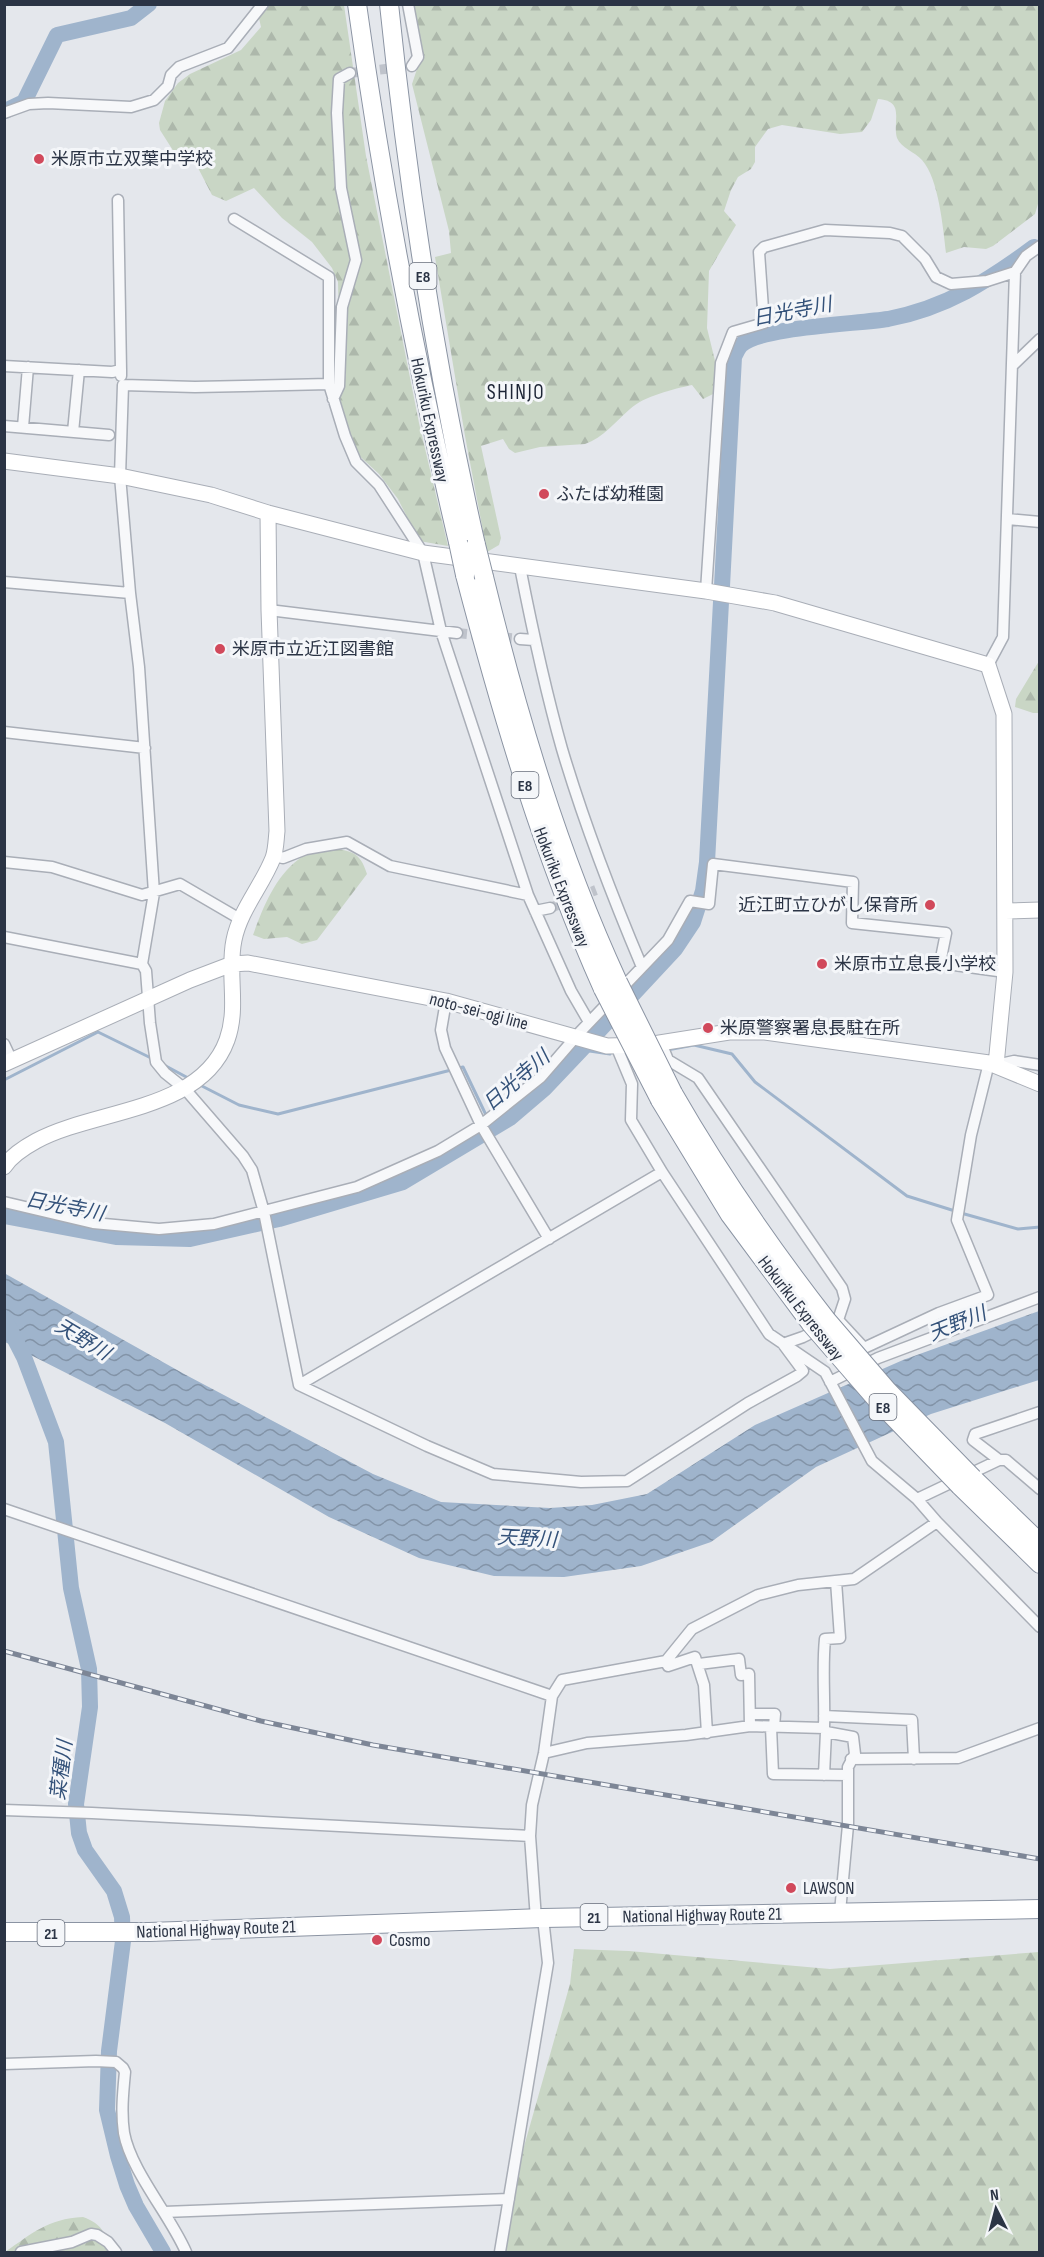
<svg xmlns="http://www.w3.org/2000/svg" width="1044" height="2257" viewBox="0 0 1044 2257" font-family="'Sofia Sans Condensed','Noto Sans JP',sans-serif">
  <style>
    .forest { fill: url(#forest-firs) }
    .water { fill: url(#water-waves) }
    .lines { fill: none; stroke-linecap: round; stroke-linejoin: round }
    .stream { stroke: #9fb4cc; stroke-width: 3 }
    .river { stroke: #9fb4cc; stroke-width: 16 }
    .street-tunnel { stroke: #bfc3cb; stroke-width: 10; stroke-dasharray: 10 5; stroke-linecap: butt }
    .street-casing { stroke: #a9aeb7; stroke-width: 13 }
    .secondary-casing { stroke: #a9aeb7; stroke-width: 17 }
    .highway-casing { stroke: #8b94a3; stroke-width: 20 }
    .street { stroke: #f7f8fa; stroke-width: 10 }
    .secondary { stroke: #fff; stroke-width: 15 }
    .highway { stroke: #fff; stroke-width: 18 }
    .rail-casing { stroke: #7d8696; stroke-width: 5 }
    .rail { stroke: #f4f6f9; stroke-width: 3; stroke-dasharray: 9; stroke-linecap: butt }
    .highway-bridge-casing { stroke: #8b94a3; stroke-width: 20; stroke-linecap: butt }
    .highway-bridge { stroke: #fff; stroke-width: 18 }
    .poi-dot { fill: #d1495b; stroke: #f4f6f9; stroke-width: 2 }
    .labels { text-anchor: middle; stroke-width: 6; stroke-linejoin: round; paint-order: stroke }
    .shield { fill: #f4f6f9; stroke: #676e7b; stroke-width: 1.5 }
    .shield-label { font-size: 16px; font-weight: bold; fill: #2b3445 }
    .poi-label { font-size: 18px; fill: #2b3445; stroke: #f4f6f9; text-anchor: start }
    .street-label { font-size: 18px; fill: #2b3445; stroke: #f4f6f9 }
    .water-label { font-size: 20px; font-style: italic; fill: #34527a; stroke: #f4f6f9 }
    .quarter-label { font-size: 21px; letter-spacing: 1.5px; fill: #1d2536; stroke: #f4f6f9 }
  </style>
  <defs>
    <pattern id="forest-firs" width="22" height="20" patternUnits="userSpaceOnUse" patternTransform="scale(1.5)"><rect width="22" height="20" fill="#c9d6c5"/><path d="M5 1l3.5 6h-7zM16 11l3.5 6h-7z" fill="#adb8ab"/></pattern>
    <pattern id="water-waves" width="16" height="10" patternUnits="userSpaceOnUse" patternTransform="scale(1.5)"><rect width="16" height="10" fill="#9fb4cc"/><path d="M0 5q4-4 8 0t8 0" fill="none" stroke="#8293a7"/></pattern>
  </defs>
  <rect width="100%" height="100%" fill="#e4e7ec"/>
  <path class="forest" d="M256 5H344L366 156 419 423 448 546 419 541 398 499 379 474 354 451 337 404 346 374V358L339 328 338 282 332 268 312 242 282 218 254 188 226 201 212 195 196 164 181 163 160 130 159 123 165 101 178 83 190 74 241 50 261 27Z
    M412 5H1039L1040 197 1035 214 993 246 986 249 964 247 946 253C943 228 939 179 922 160 915 152 901 148 897 138 892 121 906 101 878 99L871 120 862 132 840 134 782 125 768 129 755 147V162L751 169 738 177 731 190 724 211 736 225 709 271 707 328 717 369 715 393 703 399 692 385C674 389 644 396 630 409 616 421 603 438 585 444L540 447 515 453 509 449 503 439 481 446 501 538 499 545 487 552 465 436 435 257 451 253 449 231 412 84 421 57Z
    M1039 661V713H1033L1015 707 1016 699Z
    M329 848C351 851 360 851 367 874L317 940 302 944 287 937 264 939 253 935C263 908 274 878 299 859 306 853 320 851 329 848Z
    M574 1949 629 1951 830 1969 1039 1952V2252H496L497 2242 570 1984Z
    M83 2217C102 2224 107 2233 107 2252H5C33 2233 47 2219 83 2217Z"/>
  <path class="water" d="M4 1273 186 1375 373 1474 441 1502 550 1508 592 1505 647 1494 755 1425 903 1360 1039 1311V1380L931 1414 816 1467 711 1542 641 1566 564 1577 494 1576 419 1558 329 1517 165 1423 5 1342Z"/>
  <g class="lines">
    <path class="stream" d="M569 1048 610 1054
      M667 1050 694 1045 732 1054 755 1082 907 1196 955 1211
      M164 1065 190 1079
      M4 1080 98 1032 153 1059
      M198 1084 239 1105 278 1114 463 1067 486 1115 488 1114
      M961 1213 1018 1229 1040 1227"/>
    <path class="river" d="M5 111 24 102 57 35 131 18 149 4
      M722 586 734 357C736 353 738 348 741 345 761 327 857 324 888 319 946 308 988 281 1034 247
      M4 1216 116 1237 190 1239 279 1219 403 1182 510 1118 544 1089 581 1050 675 949 693 922 703 891 707 862 721 602
      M4 1318 24 1357 56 1442 71 1588 89 1669 90 1707 76 1804 79 1833 85 1850 114 1891 122 1917 123 1941 109 2051 107 2110 118 2156 127 2185 136 2206 163 2252"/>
    <path class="street-tunnel" d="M350 73 412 66
      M457 633 520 639
      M550 908 596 890"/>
    <defs>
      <path id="street" d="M408 4 418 57 412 66
        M4 113 29 104 48 103 131 107 154 100 168 86 171 75 179 67 228 48 263 4
        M118 200 121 370
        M234 219 329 277V384L345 436 356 462 379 485 423 553 441 631 528 895 571 991 589 1022
        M1013 365 1040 339
        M4 366 112 372 121 370V376
        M333 399 339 386 342 307 356 260 341 188 337 113 339 79 350 73
        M4 426 109 435
        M23 427 28 367
        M73 432 79 370
        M1008 519 1040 522
        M520 567C532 628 545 689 562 749 584 823 612 896 642 967
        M4 582 130 593 120 476 123 385 195 387 329 384
        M706 591 721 363 733 332 764 323 759 252 764 247 825 230 890 233 902 236 925 259 936 277 951 284 987 281 1015 272
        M130 593 139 667 154 893 142 964
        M269 610 457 633
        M520 639 534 640
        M988 665 1003 637 1015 272 1026 256 1040 246
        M4 732 145 748
        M274 856 283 858 306 849 347 842 390 866 528 895
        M4 862 52 867 142 895 180 884 240 919
        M535 911 550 908
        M4 937 142 964 146 971 150 1023 156 1062 165 1073 185 1089 243 1156 252 1170 264 1212 299 1385 427 1446 493 1474 581 1482 627 1481 748 1403 797 1376 803 1371 783 1344 803 1337 838 1320 845 1299 842 1288 698 1078 668 1060 661 1043
        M446 1001 441 1030 445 1048 481 1125 549 1239
        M4 1044 12 1061
        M617 1048 632 1084 631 1120 662 1172 769 1334 825 1372 872 1461 917 1499 999 1460 973 1440 975 1434 1040 1412
        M996 1065 1014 1061 1040 1065
        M4 1202 93 1223 159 1229 214 1224 357 1187 438 1151 481 1125 541 1077 580 1032 668 940 690 901 709 904 713 864 853 882 852 923 946 933 940 963 1005 972
        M838 1320 864 1348 939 1313 988 1295 957 1220 971 1135 989 1063
        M830 1382 878 1358 1040 1297
        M299 1385 662 1172
        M999 1460H1006L1040 1489
        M917 1499 937 1522 1040 1627
        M4 1509 552 1696
        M666 1661 668 1666 695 1657 704 1685 707 1733
        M699 1664 739 1659 741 1675 749 1674 750 1726
        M751 1714H775L774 1727
        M824 1716 912 1720 914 1759
        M771 1727 773 1774 848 1775
        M824 1728C825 1698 822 1668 825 1639L840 1638 836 1581
        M544 1753 587 1743 686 1735 750 1726 824 1728 826 1732 853 1737 855 1754 848 1767V1825L840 1912
        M851 1759 958 1758 1040 1728
        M824 1775 826 1732
        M4 1810 92 1813 530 1836
        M536 1919 530 1836 532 1805 544 1753 552 1696 562 1680 666 1661 692 1629 758 1595 798 1585 854 1579 937 1522
        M4 2064 96 2061 116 2062 123 2068 125 2072C123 2093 121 2112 124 2133 131 2171 170 2215 186 2252
        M164 2212 509 2199
        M21 2252 72 2242 91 2234 97 2235 108 2242 116 2252
        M500 2252 548 1963 543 1918"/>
      <path id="secondary" d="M4 461 120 476 211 495 268 513 423 553 706 591 775 603 988 665 1004 714 1005 972 996 1065
        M1005 911 1040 910
        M4 1064 190 980 232 964 248 963 446 1001 607 1046 647 1045 729 1032H765L989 1063 1040 1084
        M4 1167C11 1156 25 1147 36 1141 95 1109 201 1112 227 1040 239 1007 227 973 234 940 240 910 262 886 273 858 276 850 276 840 277 831L269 610 268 513"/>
      <path id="highway" d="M357 4C382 185 416 364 458 542
        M389 4C408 187 435 366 476 545
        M465 575C502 716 543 855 603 989
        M484 577C518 716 558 852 618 982
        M673 1093C719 1173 770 1247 826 1319
        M660 1100 730 1215 811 1324
        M973 1478 1040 1543
        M960 1486 1040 1564
        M4 1932H149L543 1918 1040 1909"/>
    </defs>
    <use href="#street" class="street-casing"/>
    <use href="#secondary" class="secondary-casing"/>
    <use href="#highway" class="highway-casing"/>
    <use href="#street" class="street"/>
    <use href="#secondary" class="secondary"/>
    <use href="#highway" class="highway"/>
    <defs>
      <path id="rail" d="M4 1651 261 1721 373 1745 1040 1859"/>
    </defs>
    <use href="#rail" class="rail-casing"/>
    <use href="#rail" class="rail"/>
    <defs>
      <path id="highway-bridge" d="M458 542 465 575
        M476 545 484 577
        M618 982 673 1093
        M603 989 660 1100
        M826 1319 888 1391 973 1478
        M811 1324 876 1399 960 1486"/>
    </defs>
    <use href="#highway-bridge" class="highway-bridge-casing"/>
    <use href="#highway-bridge" class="highway-bridge"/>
  </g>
  <g class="poi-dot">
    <circle cx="39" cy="159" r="6"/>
    <circle cx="544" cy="494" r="6"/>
    <circle cx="220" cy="649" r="6"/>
    <circle cx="930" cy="905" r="6"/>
    <circle cx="822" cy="964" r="6"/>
    <circle cx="708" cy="1028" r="6"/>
    <circle cx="791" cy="1888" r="6"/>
    <circle cx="377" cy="1940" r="6"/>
  </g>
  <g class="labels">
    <g class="shield">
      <rect x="409.5" y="263" width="27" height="26" rx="4.5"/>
      <rect x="511.5" y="772" width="27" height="26" rx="4.5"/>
      <rect x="869.5" y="1394" width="27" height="26" rx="4.5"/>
      <rect x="580.5" y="1904" width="27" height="26" rx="4.5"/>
      <rect x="37.5" y="1920" width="27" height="26" rx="4.5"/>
    </g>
    <g class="shield-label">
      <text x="423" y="282">E8</text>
      <text x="525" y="791">E8</text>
      <text x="883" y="1413">E8</text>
      <text x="594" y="1923">21</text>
      <text x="51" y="1939">21</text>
    </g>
    <g class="poi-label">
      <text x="51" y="165">米原市立双葉中学校</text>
      <text x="556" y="500">ふたば幼稚園</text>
      <text x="232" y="655">米原市立近江図書館</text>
      <text x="918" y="911" text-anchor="end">近江町立ひがし保育所</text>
      <text x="834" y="970">米原市立息長小学校</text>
      <text x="720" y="1034">米原警察署息長駐在所</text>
      <text x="803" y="1894">LAWSON</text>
      <text x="389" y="1946">Cosmo</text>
    </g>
    <g class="street-label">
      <text transform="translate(430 420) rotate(78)" y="6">Hokuriku Expressway</text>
      <text transform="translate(562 887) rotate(69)" y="6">Hokuriku Expressway</text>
      <text transform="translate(479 1011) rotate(15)" y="6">noto-sei-ogi line</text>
      <text transform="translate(801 1308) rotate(52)" y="6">Hokuriku Expressway</text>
      <text transform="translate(702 1915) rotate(-1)" y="6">National Highway Route 21</text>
      <text transform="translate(216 1929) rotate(-2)" y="6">National Highway Route 21</text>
    </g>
    <g class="water-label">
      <text transform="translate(792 311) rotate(-11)" y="7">日光寺川</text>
      <text transform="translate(516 1080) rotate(-41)" y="7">日光寺川</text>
      <text transform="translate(65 1206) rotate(11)" y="7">日光寺川</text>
      <text transform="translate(957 1323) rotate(-22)" y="7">天野川</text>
      <text transform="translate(83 1339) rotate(31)" y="7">天野川</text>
      <text transform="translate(527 1538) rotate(3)" y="7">天野川</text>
      <text transform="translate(61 1770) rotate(-83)" y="7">菜種川</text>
    </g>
    <g class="quarter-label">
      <text x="516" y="399">SHINJO</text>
    </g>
  </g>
  <rect width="1044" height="2257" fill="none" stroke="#2b3445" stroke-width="12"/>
  <g transform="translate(996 2209) rotate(354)" stroke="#f4f6f9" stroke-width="4.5" paint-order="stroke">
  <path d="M0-4.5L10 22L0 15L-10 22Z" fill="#2b3445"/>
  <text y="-9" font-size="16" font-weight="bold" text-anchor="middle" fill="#2b3445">N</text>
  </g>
</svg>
